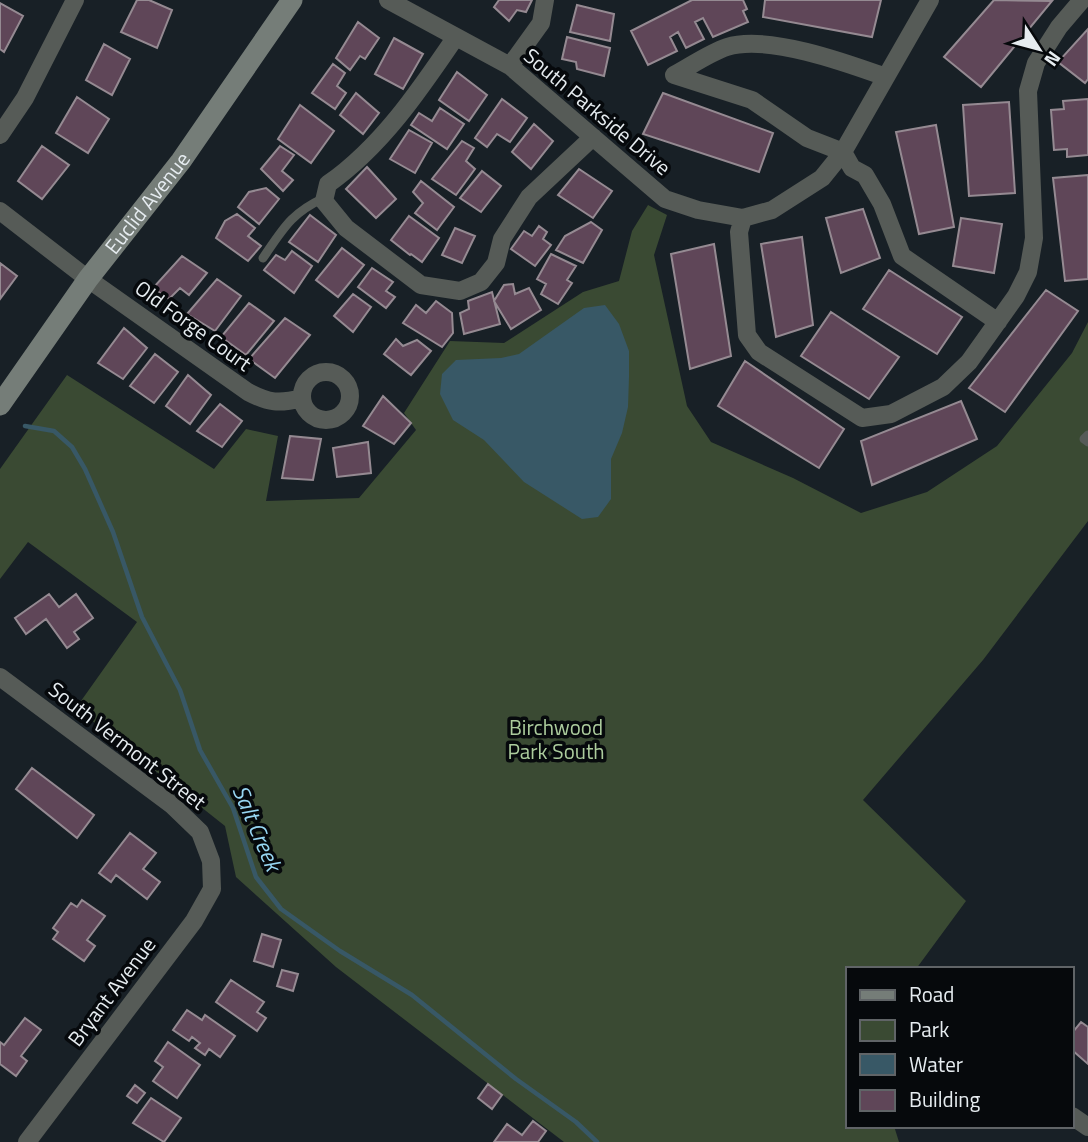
<svg xmlns="http://www.w3.org/2000/svg" width="1088" height="1142" viewBox="0 0 1088 1142" font-family="'Titillium Web',sans-serif">
  <style>
    .green { fill: #3a4a33 }
    .water { fill: #385866 }
    .lines { fill: none; stroke-linecap: round; stroke-linejoin: round }
    .stream { stroke: #385866; stroke-width: 4.5 }
    .building { fill: #5f4658; stroke: #958a92; stroke-width: 2 }
    .lane { stroke: #565b57; stroke-width: 9 }
    .street { stroke: #565b57; stroke-width: 18 }
    .secondary { stroke: #757d78; stroke-width: 21 }
    .labels { text-anchor: middle; stroke-width: 7; stroke-linejoin: round; paint-order: stroke }
    .street-label { font-size: 21px; fill: #e6ecf0; stroke: #06090c }
    .park-label { font-size: 21px; fill: #accc9d; stroke: #06090c }
    .water-label { font-size: 23px; font-style: italic; fill: #97d6f2; stroke: #06090c }
  </style>
  <rect width="100%" height="100%" fill="#182026"/>
  <path class="green" d="M648 205 667 215 654 255 687 406 711 442 793 478 861 513 927 492 997 446 1072 353 1088 322V521L983 660 863 800 966 901 916 969H848V1126H894L899 1142H564L336 967 236 877 225 826 76 708 137 622 28 542 0 579V469L67 375 214 469 246 429 278 436 266 501 359 498 416 430 404 413 450 341 504 343 583 292 619 281 632 231Z"/>
  <path class="water" d="M605 305 619 324 629 351V377L628 407 622 433 611 459V499L598 517 582 519 524 482 484 440 453 420 440 394 442 374 456 360 501 358 519 354 584 308Z"/>
  <g class="lines">
    <path class="stream" d="M25 426 54 431 72 447 85 469 113 532 142 617 180 690 200 750 233 808 256 877 281 909 340 951 412 995 516 1079 576 1122 597 1142"/>
  </g>
  <path class="building" d="M137 0H149L172 10 157 48 121 32Z
    M499 0H532L526 12 517 10 509 21 494 7Z
    M692 0H743L747 9 743 11 748 22 713 37 703 18 695 22 704 39 686 48 678 32 670 37 677 51 648 65 631 31Z
    M765 0H881L872 37 763 17Z
    M994 0 1052 1 981 87 944 57Z
    M0 3 23 16 4 52 0 49Z
    M577 5 614 14 610 41 570 32Z
    M358 22 379 38 365 59 360 56 350 70 336 58Z
    M1088 29V79L1085 83 1058 62Z
    M567 37 610 48 604 76 577 69 576 62 562 59Z
    M394 38 423 54 403 89 375 74Z
    M104 44 130 59 112 95 86 80Z
    M333 64 345 73 337 86 346 93 335 109 312 93Z
    M457 72 487 95 469 121 439 100Z
    M356 93 379 113 363 134 340 115Z
    M663 93 773 133 759 172 643 134Z
    M77 97 109 119 88 153 56 133Z
    M502 99 527 118 510 142 497 134 487 147 475 138Z
    M1088 99V155L1067 157V149L1054 150 1051 110 1064 109 1063 101Z
    M1009 102 1015 193 969 196 963 105Z
    M300 105 334 131 311 163 278 139Z
    M440 108 464 124 447 149 411 125 419 113 432 121Z
    M534 124 553 141 531 169 512 152Z
    M936 125 954 227 919 234 896 132Z
    M409 130 432 143 415 173 390 159Z
    M462 141 474 148 466 161 475 169 456 195 432 179Z
    M42 146 69 165 42 199 18 181Z
    M280 146 294 155 282 171 293 180 283 191 261 169Z
    M367 167 396 199 376 218 346 189Z
    M579 169 612 191 593 218 558 195Z
    M482 171 501 186 481 212 460 198Z
    M1088 175V279L1065 281 1053 178Z
    M421 181 454 207 437 230 415 213 423 203 413 192Z
    M266 188 279 199 259 224 238 207 249 192Z
    M863 209 880 258 841 273 826 218Z
    M237 214 255 228 248 236 261 246 248 261 216 238 225 221Z
    M310 215 336 235 318 262 289 242Z
    M409 216 439 238 422 262 411 254 410 255 391 240Z
    M961 218 1002 224 994 273 953 266Z
    M591 222 602 230 583 263 556 250 565 236Z
    M539 226 547 232 543 239 551 245 535 266 511 249 524 231 532 236Z
    M455 228 475 236 462 263 442 255Z
    M802 237 813 325 776 337 761 244Z
    M714 244 731 356 690 369 671 254Z
    M342 248 364 265 338 297 316 280Z
    M292 251 312 266 294 293 264 270 276 255 285 260Z
    M551 254 576 266 567 280 572 283 558 304 541 294 546 284 537 279Z
    M182 256 207 273 189 295 180 288 169 299 153 288Z
    M0 263 17 276 0 299Z
    M372 268 393 282 386 291 395 297 386 308 358 287Z
    M889 270 962 317 937 354 863 309Z
    M217 279 241 296 215 331 187 314Z
    M513 284 515 294 529 288 541 310 511 329 494 301 504 285Z
    M1046 290 1078 311 1005 412 969 388Z
    M492 292 500 324 464 334 460 313 469 309 468 301Z
    M353 294 371 307 353 332 334 316Z
    M436 301 452 313 453 333 442 347 403 323 416 305 426 313Z
    M249 303 274 321 246 355 221 337Z
    M831 312 899 357 869 399 801 356Z
    M285 318 310 335 275 378 249 359Z
    M124 328 147 348 123 379 98 363Z
    M396 339 403 346 417 340 431 351 411 375 384 354Z
    M155 354 178 372 154 403 130 386Z
    M745 361 844 429 819 468 718 406Z
    M188 375 211 395 190 424 166 406Z
    M383 396 411 423 394 444 363 426Z
    M961 401 977 439 872 485 861 441Z
    M220 404 242 421 222 447 197 431Z
    M290 436 321 439 313 480 282 478Z
    M368 442 371 473 337 477 333 448Z
    M49 594 59 607 76 594 93 618 74 632 79 639 67 648 46 619 26 634 15 618Z
    M32 768 94 815 77 838 16 789Z
    M130 833 156 853 143 869 160 882 147 899 116 875 111 882 99 873Z
    M82 900 105 916 87 940 95 946 84 961 53 939 58 932 53 928 71 903 77 907Z
    M262 934 281 940 273 967 254 961Z
    M282 970 298 974 293 991 277 986Z
    M231 980 264 1002 257 1012 266 1018 257 1031 216 1002Z
    M187 1010 202 1020 205 1015 235 1036 220 1057 209 1049 205 1055 195 1048 200 1043 192 1037 189 1041 173 1030Z
    M25 1018 41 1030 21 1056 27 1061 16 1076 0 1064V1042L4 1045Z
    M1081 1022 1088 1027V1064L1072 1050V1033Z
    M168 1042 200 1065 177 1098 153 1081 163 1067 155 1061Z
    M488 1084 502 1095 492 1109 478 1098Z
    M135 1085 145 1093 137 1103 127 1096Z
    M151 1098 181 1118 164 1142 133 1123Z
    M533 1121 546 1131 538 1142H494L507 1124 522 1135Z"/>
  <g class="lines">
    <path class="lane" d="M263 258C283 229 291 213 324 198
      M1088 435 1084 439 1088 442"/>
    <path class="street" d="M388 0 510 66 665 199 698 210 743 218 772 210 822 178 843 152 930 0
      M455 38C419 91 381 147 328 184L324 201 346 228 421 285 460 291 481 282 496 263 502 239 529 197 593 137
      M510 66 541 23 545 0
      M886 77C847 63 767 34 727 47 709 53 691 66 674 75L752 100 807 138 843 152 852 168 865 175 882 204 902 256 998 322
      M0 135 25 98 75 0
      M0 211 88 279 248 392C269 403 279 404 302 398
      M743 218 739 232 747 335 759 352 862 418 891 414 943 387 969 362 1016 296 1028 272 1034 238 1028 91 1036 63 1059 27 1082 0
      M302 396a24 24 0 1 1 48 0a24 24 0 1 1-48 0Z
      M0 677 172 805 200 832 211 861 212 889 194 921 27 1142
      M1072 1116 1088 1127"/>
    <path class="secondary" id="s1" d="M0 405 88 279 181 161 292 0"/>
  </g>
  <g class="labels">
    <g class="street-label">
      <text transform="translate(597 112) rotate(40)" y="7">South Parkside Drive</text>
      <text dy="7" stroke="none"><textPath href="#s1" startOffset="250">Euclid Avenue</textPath></text>
      <text transform="translate(193 326) rotate(36)" y="7">Old Forge Court</text>
      <text transform="translate(127 746) rotate(38)" y="7">South Vermont Street</text>
      <text transform="translate(112 992) rotate(-53)" y="7">Bryant Avenue</text>
    </g>
    <g class="park-label">
      <text x="556" y="735">Birchwood<tspan x="556" dy="24">Park South</tspan></text>
    </g>
    <g class="water-label">
      <text transform="translate(257 828) rotate(67)" y="8">Salt Creek</text>
    </g>
  </g>
  <rect x="846" y="967" width="228" height="161" fill="#06090c" stroke="#606467" stroke-width="2"/>
  <rect x="860" y="990" width="35" height="10" fill="#757d78" stroke="#606467" stroke-width="2"/>
  <text x="909" y="1002" font-size="21" fill="#e6ecf0">Road</text>
  <rect x="860" y="1020" width="35" height="21" fill="#3a4a33" stroke="#606467" stroke-width="2"/>
  <text x="909" y="1037" font-size="21" fill="#e6ecf0">Park</text>
  <rect x="860" y="1054" width="35" height="21" fill="#385866" stroke="#606467" stroke-width="2"/>
  <text x="909" y="1072" font-size="21" fill="#e6ecf0">Water</text>
  <rect x="860" y="1090" width="35" height="21" fill="#5f4658" stroke="#606467" stroke-width="2"/>
  <text x="909" y="1107" font-size="21" fill="#e6ecf0">Building</text>
  <g transform="translate(1039 49) rotate(126)" stroke="#06090c" stroke-width="5" paint-order="stroke">
  <path d="M0-5L12 26L0 18L-12 26Z" fill="#e6ecf0"/>
  <text y="-10" font-size="19" font-weight="bold" text-anchor="middle" fill="#e6ecf0">N</text>
  </g>
</svg>
